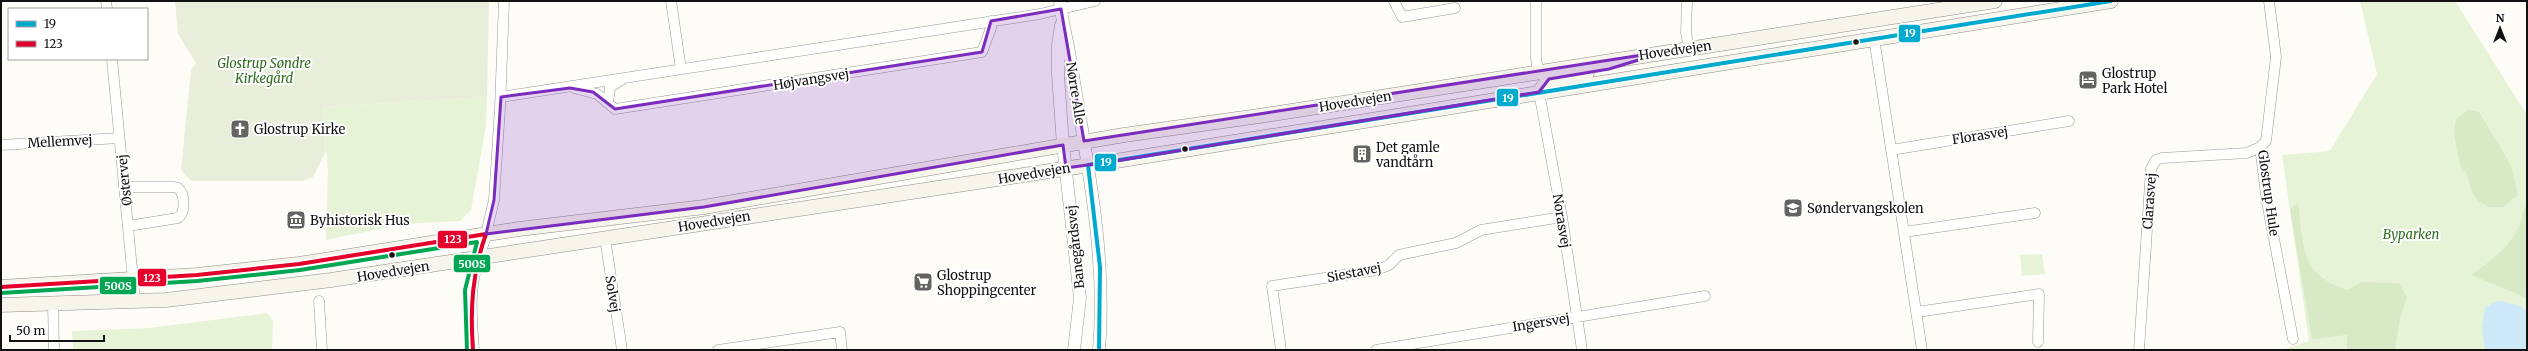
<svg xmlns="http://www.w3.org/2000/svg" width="2528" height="351" viewBox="0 0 2528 351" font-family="Merriweather,serif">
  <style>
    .green { fill: #e7f3d7 }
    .forest { fill: #d8eac5 }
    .cemetery { fill: #e9eedb }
    .water { fill: #cde8f7 }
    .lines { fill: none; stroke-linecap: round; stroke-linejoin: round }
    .minor-casing { stroke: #979795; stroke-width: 11 }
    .tertiary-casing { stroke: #979795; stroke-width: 13 }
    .secondary-casing { stroke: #8e8d8b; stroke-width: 15 }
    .minor { stroke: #fffffe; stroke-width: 10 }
    .tertiary { stroke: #fffffe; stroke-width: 12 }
    .secondary { stroke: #f6f4eb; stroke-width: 14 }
    .bus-1-casing { stroke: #fff; stroke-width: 7 }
    .bus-2-casing { stroke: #fff; stroke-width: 7 }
    .bus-3-casing { stroke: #fff; stroke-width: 7 }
    .bus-1 { stroke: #00a9ce; stroke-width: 4 }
    .bus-2 { stroke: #e4002b; stroke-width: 4 }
    .bus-3 { stroke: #00a651; stroke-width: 4 }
    .marked { fill: #7b2cbf; fill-opacity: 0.2; stroke: #7b2cbf; stroke-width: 3; stroke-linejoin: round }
    .bus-dot { fill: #111; stroke: #fff; stroke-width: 1.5 }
    .labels { text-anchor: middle; stroke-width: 4; stroke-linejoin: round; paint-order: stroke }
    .street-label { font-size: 13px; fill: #111; stroke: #fff }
    .park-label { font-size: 13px; font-style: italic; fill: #2f6b1f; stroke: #fff }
    .poi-label { font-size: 13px; fill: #111; stroke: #fff; text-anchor: start }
    .line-badge { stroke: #fff; stroke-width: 1.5 }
    .badge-label { font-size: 11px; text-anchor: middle; font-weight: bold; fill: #fff }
  </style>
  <rect width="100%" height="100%" fill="#fdfcf7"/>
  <path class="green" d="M2360 1H2455L2527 115V350H2281L2309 341 2282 155 2330 151 2377 74Z
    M487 97 486 126 471 210 460 221 403 224 326 240 328 170 322 107Z
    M2042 254 2045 274 2022 276 2020 255Z
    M267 313 273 321 272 350H73L72 331 149 328Z"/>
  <path class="forest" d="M2468 110 2479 112 2511 165 2518 195 2503 207H2489L2478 201 2472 193 2467 174 2460 165 2454 134 2456 119Z
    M2298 202C2304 246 2299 275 2348 290L2362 282 2399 283 2407 297 2400 318 2395 350H2347V335L2312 339 2290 210Z
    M2527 204V298L2471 275C2490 261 2508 249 2519 227 2523 220 2521 211 2527 204Z"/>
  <path class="cemetery" d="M175 1H489L487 97 322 107 326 151 313 177 303 181H191L181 170 191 70 196 63 178 34Z"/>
  <path class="water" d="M2501 301 2520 306 2527 311V350H2485L2482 328 2485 308 2494 302Z"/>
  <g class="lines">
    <defs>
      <path id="minor" d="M106 1 107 9
        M671 1 681 69
        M1394 1 1402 17 1455 8
        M1536 1V58L1538 71
        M1687 1 1686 33 1689 48
        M1874 38 1922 350
        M112 59 135 301
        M574 88 597 94 615 109 982 52 991 28V21
        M1539 92 1562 217 1582 350
        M501 97 1040 14 1095 1
        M608 103 610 87 623 79
        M1 145 119 138
        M2260 147 2267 202 2293 339
        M1891 150 2069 121
        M124 187H173L178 188C185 194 186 212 178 218L128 226
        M1904 232 2035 213
        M486 234 494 200 500 108 504 1
        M605 238 622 350
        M319 301 322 350
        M53 303 54 350
        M1917 312 2039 294 2038 342
        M718 350 840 332 842 350
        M1281 350 1272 286 1377 270 1389 265 1399 255 1456 243 1481 230 1562 217
        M1376 350 1705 296
        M2139 350 2151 169 2156 160 2162 158 2247 153 2260 147 2266 141 2276 57 2269 1"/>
      <path id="tertiary" d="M1060 1C1062 24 1069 46 1072 70 1087 162 1107 256 1099 350
        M1061 25 1058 45V75L1063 145 1080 298 1074 350
        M473 350C469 302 468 280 486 234"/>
      <path id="secondary" d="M1539 92 1549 79 1587 73
        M1 287 197 275 299 264 519 229 704 207 1124 135 1266 115 1995 1
        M1 305 166 300 331 280 1116 161 2111 1"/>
    </defs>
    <use href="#minor" class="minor-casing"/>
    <use href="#tertiary" class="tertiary-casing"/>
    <use href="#secondary" class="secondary-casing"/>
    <use href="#minor" class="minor"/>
    <use href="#tertiary" class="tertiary"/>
    <use href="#secondary" class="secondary"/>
    <defs>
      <path id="bus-1" d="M1099 350 1100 267 1088 165 2111 1"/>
      <path id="bus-2" d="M1 287 197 275 299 264 486 234C472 273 470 309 473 350"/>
      <path id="bus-3" d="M1 293 197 281 300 270 477 242 465 290 467 350"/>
    </defs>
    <use href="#bus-1" class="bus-1-casing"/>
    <use href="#bus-2" class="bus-2-casing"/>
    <use href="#bus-3" class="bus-3-casing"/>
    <use href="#bus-1" class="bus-1"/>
    <use href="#bus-2" class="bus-2"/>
    <use href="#bus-3" class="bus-3"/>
  </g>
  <path class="marked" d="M1061 9 1084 141 1668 51 1609 69 1549 79 1539 92 1116 161 1066 168 1063 145 704 207 486 234 494 200 501 97 570 88 593 92 615 109 982 52 991 21Z"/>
  <defs>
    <symbol id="hotel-square" viewBox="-11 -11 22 22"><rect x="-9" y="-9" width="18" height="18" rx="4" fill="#646362" stroke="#fff"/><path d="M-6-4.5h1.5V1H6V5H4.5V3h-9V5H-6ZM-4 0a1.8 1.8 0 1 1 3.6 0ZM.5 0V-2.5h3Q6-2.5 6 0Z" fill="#fff"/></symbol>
    <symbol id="church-square" viewBox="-11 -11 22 22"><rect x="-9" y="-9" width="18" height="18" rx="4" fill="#646362" stroke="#fff"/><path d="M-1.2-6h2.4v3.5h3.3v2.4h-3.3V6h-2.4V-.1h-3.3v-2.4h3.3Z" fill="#fff"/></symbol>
    <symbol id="building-square" viewBox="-11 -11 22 22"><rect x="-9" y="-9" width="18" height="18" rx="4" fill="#646362" stroke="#fff"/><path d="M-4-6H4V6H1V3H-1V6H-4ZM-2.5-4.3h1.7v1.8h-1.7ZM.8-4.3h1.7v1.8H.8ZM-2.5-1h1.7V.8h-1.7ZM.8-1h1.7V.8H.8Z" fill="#fff"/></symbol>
    <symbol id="school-square" viewBox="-11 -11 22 22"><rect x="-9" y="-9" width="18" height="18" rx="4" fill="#646362" stroke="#fff"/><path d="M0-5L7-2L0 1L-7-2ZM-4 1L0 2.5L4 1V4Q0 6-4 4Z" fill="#fff"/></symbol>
    <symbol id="museum-square" viewBox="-11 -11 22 22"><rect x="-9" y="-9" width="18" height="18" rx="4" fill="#646362" stroke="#fff"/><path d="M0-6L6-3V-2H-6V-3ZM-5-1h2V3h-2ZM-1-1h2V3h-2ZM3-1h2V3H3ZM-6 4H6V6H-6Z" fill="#fff"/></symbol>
    <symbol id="supermarket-square" viewBox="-11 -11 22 22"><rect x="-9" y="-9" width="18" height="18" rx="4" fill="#646362" stroke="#fff"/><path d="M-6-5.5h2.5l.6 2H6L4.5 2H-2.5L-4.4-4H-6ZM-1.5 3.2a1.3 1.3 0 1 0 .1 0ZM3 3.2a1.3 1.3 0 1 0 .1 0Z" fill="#fff"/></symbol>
  </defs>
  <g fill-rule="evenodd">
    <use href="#hotel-square" x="2077" y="69" width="22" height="22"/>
    <use href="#church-square" x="229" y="118" width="22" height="22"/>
    <use href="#building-square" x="1351" y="143" width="22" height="22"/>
    <use href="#school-square" x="1782" y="197" width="22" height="22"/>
    <use href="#museum-square" x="285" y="209" width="22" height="22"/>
    <use href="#supermarket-square" x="912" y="271" width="22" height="22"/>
  </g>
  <g class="bus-dot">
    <circle cx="1856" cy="42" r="3.5"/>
    <circle cx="1185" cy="149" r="3.5"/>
    <circle cx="392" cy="255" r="3.5"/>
  </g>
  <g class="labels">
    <g class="street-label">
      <text transform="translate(1675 50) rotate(-8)" y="5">Hovedvejen</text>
      <text transform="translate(811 79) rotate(-9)" y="5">Højvangsvej</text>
      <text transform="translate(1076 93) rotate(81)" y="5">Nørre Alle</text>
      <text transform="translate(1355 101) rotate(-9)" y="5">Hovedvejen</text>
      <text transform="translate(1980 135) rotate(-9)" y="5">Florasvej</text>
      <text transform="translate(60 141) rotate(-3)" y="5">Mellemvej</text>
      <text transform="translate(1034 173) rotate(-9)" y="5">Hovedvejen</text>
      <text transform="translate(124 180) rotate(-96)" y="5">Østervej</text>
      <text transform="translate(2269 193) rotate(82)" y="5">Glostrup Hule</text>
      <text transform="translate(2149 201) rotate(-86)" y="5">Clarasvej</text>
      <text transform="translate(714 221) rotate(-9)" y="5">Hovedvejen</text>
      <text transform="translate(1562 221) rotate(81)" y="5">Norasvej</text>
      <text transform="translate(1075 247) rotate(-96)" y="5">Banegårdsvej</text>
      <text transform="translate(393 271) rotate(-9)" y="5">Hovedvejen</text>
      <text transform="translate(1354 272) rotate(-11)" y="5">Siestavej</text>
      <text transform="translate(613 294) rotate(81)" y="5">Solvej</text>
      <text transform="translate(1541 322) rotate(-9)" y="5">Ingersvej</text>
    </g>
    <g class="park-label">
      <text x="264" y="68">Glostrup Søndre<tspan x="264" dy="15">Kirkegård</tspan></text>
      <text x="2411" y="239">Byparken</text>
    </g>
    <g class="poi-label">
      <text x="2102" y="78">Glostrup<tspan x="2102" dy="15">Park Hotel</tspan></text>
      <text x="254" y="134">Glostrup Kirke</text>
      <text x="1376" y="152">Det gamle<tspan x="1376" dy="15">vandtårn</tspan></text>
      <text x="1807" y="213">Søndervangskolen</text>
      <text x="310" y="225">Byhistorisk Hus</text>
      <text x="937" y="280">Glostrup<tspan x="937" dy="15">Shoppingcenter</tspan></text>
    </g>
  </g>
  <g class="line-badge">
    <rect x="1898" y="24" width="23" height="19" rx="4" fill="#00a9ce"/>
    <rect x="1496" y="88" width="23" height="19" rx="4" fill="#00a9ce"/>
    <rect x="1094" y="153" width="23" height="19" rx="4" fill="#00a9ce"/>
    <rect x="437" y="230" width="31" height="19" rx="4" fill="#e4002b"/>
    <rect x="453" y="254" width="38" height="19" rx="4" fill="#00a651"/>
    <rect x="137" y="268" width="30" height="19" rx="4" fill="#e4002b"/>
    <rect x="99" y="276" width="38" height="19" rx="4" fill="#00a651"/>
  </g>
  <g class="badge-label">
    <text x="1910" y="37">19</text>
    <text x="1508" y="102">19</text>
    <text x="1106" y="166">19</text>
    <text x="453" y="243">123</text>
    <text x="472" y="268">500S</text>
    <text x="152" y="282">123</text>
    <text x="118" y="290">500S</text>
  </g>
  <rect width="2528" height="351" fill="none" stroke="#111111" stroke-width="4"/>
  <rect x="8" y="8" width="140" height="52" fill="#ffffff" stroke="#a0a0a0"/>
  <rect x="16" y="21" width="20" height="6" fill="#00a9ce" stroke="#a0a0a0"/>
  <text x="44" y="28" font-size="12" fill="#111111">19</text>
  <rect x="16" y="41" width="20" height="6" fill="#e4002b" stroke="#a0a0a0"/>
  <text x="44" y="48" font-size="12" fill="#111111">123</text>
  <g transform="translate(2500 28)" stroke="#ffffff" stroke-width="3" paint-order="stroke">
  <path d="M0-3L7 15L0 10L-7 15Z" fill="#111111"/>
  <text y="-6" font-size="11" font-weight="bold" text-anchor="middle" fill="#111111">N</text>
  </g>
  <path d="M10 335v6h94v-6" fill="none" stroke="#111111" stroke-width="2"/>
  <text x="16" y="335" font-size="12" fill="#111111" stroke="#ffffff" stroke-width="3" paint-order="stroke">50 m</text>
</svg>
